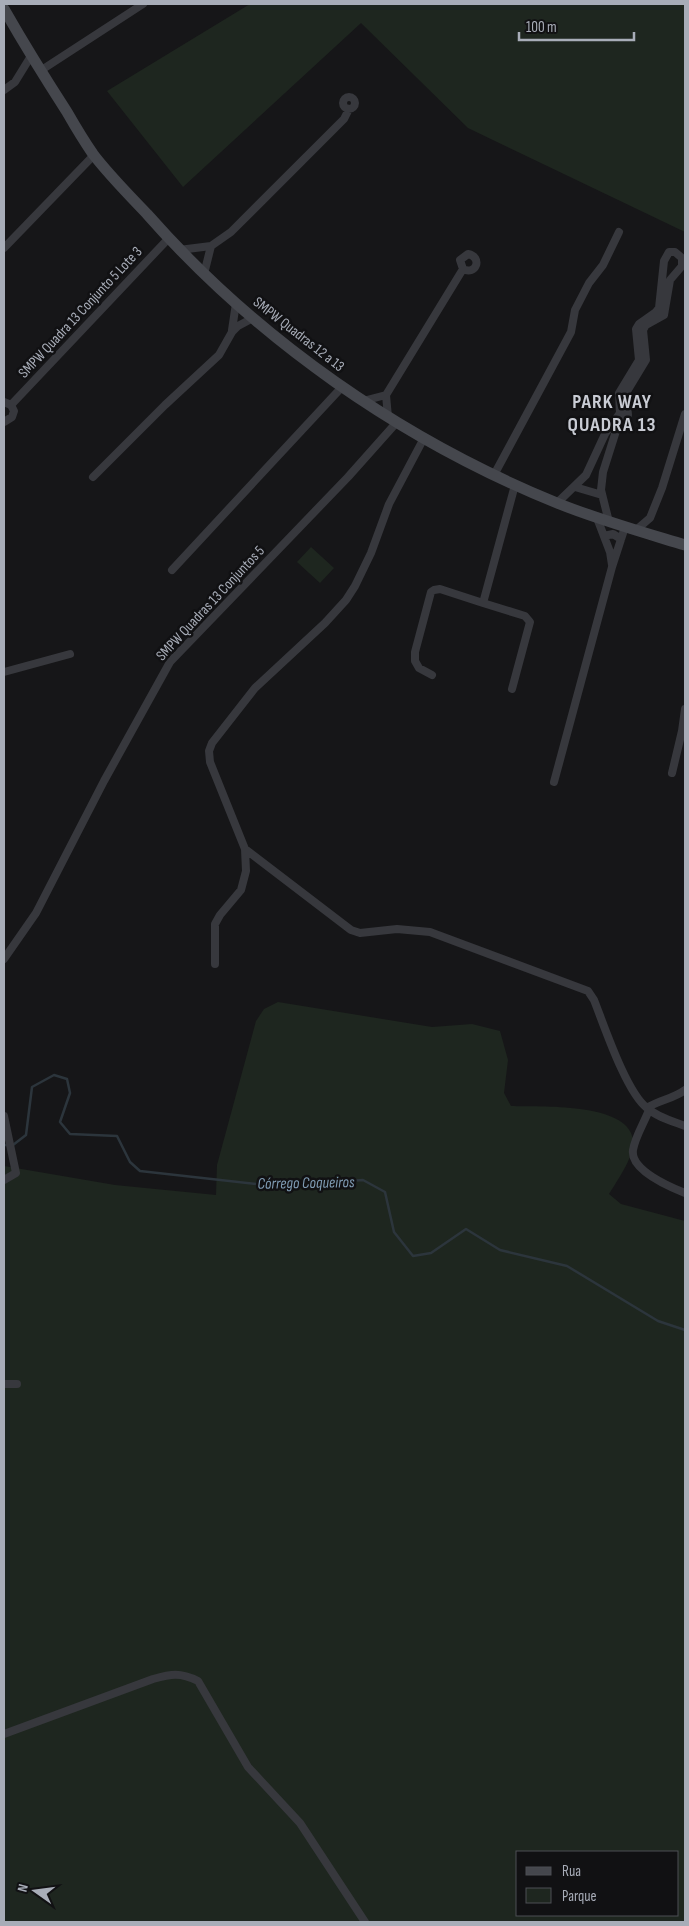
<svg xmlns="http://www.w3.org/2000/svg" width="689" height="1926" viewBox="0 0 689 1926" font-family="'Sofia Sans Condensed',sans-serif">
  <style>
    .green { fill: #1e261f; fill-rule: evenodd }
    .lines { fill: none; stroke-linecap: round; stroke-linejoin: round }
    .stream { stroke: #2c353c; stroke-width: 2.5 }
    .street { stroke: #37383d; stroke-width: 8 }
    .secondary { stroke: #45474d; stroke-width: 11 }
    .labels { text-anchor: middle; stroke-width: 5; stroke-linejoin: round; paint-order: stroke }
    .street-label { font-size: 15px; fill: #a8adb8; stroke: #111113 }
    .water-label { font-size: 16px; font-style: italic; fill: #7f9bb3; stroke: #111113 }
    .district-label { font-size: 20px; font-weight: bold; letter-spacing: 1px; fill: #c9ccd4; stroke: #111113 }
  </style>
  <rect width="100%" height="100%" fill="#161618"/>
  <path class="green" d="M250 4H685V232L468 128 361 23 183 187 107 91Z
    M311 547 334 568 320 583 297 562Z
    M278 1002 432 1027 472 1024 500 1031 508 1060 504 1093 511 1106C539 1107 627 1102 633 1139 636 1154 617 1181 609 1194L621 1204 685 1221V1922H4V1166L115 1185 216 1195 217 1165 256 1021 264 1009ZM518 1852H678V1915H518Z"/>
  <g class="lines">
    <path class="stream" d="M4 1145H13L26 1135 32 1087 54 1075 67 1079 70 1093 60 1122 70 1134 117 1136 130 1162 140 1171 274 1186 363 1180 385 1192 394 1232 413 1256 431 1253 466 1229 500 1250 567 1266 658 1321 685 1330"/>
    <path class="street" d="M40 71 143 4
      M4 90 15 82 31 56
      M343 103a6 6 0 1 1 12 0a6 6 0 1 1-12 0Z
      M4 248 94 155
      M179 250 211 246 231 232 344 119 349 109
      M204 274 211 246
      M232 330 236 303
      M363 401 386 395
      M4 402 11 405 14 411 12 417 4 422
      M11 405 168 239
      M388 417 386 395 463 269 460 260 468 254C483 257 476 276 463 269
      M424 438 389 504 371 553 355 586 346 600 325 623 255 688 212 743 209 751 210 762 245 849 351 930 360 933 397 929 430 932 588 991 594 1000C604 1025 626 1092 647 1108 657 1117 672 1121 685 1126
      M494 475 571 332 575 310 589 283 603 265 619 232
      M93 477 165 405 219 355 232 332 238 326 253 318
      M575 487 602 495
      M557 503 586 475 605 434 620 413 619 393 639 360 636 329 639 324 656 312 659 308 664 261 669 252H675L682 258V266L670 280 664 315 646 325 643 330 646 360 626 393 628 415 616 431 603 472 601 490 609 522
      M597 518 610 552 612 565
      M636 530 650 518 662 488 685 414
      M604 536 613 534 621 539
      M172 570 342 387
      M4 672 70 654
      M432 675 419 668 415 661V652L431 592 434 590 440 589 483 603
      M512 689 530 622 525 616 483 603 515 485
      M672 773 682 731 685 709
      M554 782 612 567 625 527
      M4 959 36 913 104 781 170 662 348 477 397 422
      M215 964V924L220 915 241 890 246 871 245 849
      M647 1108C659 1100 673 1099 685 1090
      M649 1110C644 1123 635 1137 633 1150 630 1170 670 1187 685 1193
      M4 1116 16 1173 4 1180
      M4 1384H17
      M4 1734 153 1679C171 1674 180 1672 198 1681L248 1767 300 1823 365 1922"/>
    <path class="secondary" d="M4 9C24 44 45 78 67 112 75 126 84 141 93 154 109 175 129 195 147 214 258 340 402 440 557 503 599 520 642 532 685 545"/>
  </g>
  <g class="labels">
    <g class="street-label">
      <text transform="translate(80 312) rotate(-47)" y="5">SMPW Quadra 13 Conjunto 5 Lote 3</text>
      <text transform="translate(299 334) rotate(38)" y="5">SMPW Quadras 12 a 13</text>
      <text transform="translate(210 603) rotate(-47)" y="5">SMPW Quadras 13 Conjuntos 5</text>
    </g>
    <g class="water-label">
      <text transform="translate(306 1182) rotate(-1)" y="6">Córrego Coqueiros</text>
    </g>
    <g class="district-label">
      <text x="612" y="408">PARK WAY<tspan x="612" dy="23">QUADRA 13</tspan></text>
    </g>
  </g>
  <rect width="689" height="1926" fill="none" stroke="#a8adb8" stroke-width="10"/>
  <rect x="516" y="1851" width="162" height="65" fill="#111113" stroke="#4d4f55"/>
  <rect x="526" y="1867" width="25" height="8" fill="#45474d" stroke="#4d4f55"/>
  <text x="562" y="1876" font-size="15" fill="#a8adb8">Rua</text>
  <rect x="526" y="1888" width="25" height="15" fill="#1e261f" stroke="#4d4f55"/>
  <text x="562" y="1901" font-size="15" fill="#a8adb8">Parque</text>
  <g transform="translate(35 1891) rotate(284)" stroke="#111113" stroke-width="4" paint-order="stroke">
  <path d="M0-4L9 19L0 12L-9 19Z" fill="#a8adb8"/>
  <text y="-8" font-size="14" font-weight="bold" text-anchor="middle" fill="#a8adb8">N</text>
  </g>
  <path d="M519 32v8h115v-8" fill="none" stroke="#a8adb8" stroke-width="2.5"/>
  <text x="526" y="32" font-size="15" fill="#a8adb8" stroke="#111113" stroke-width="4" paint-order="stroke">100 m</text>
</svg>
